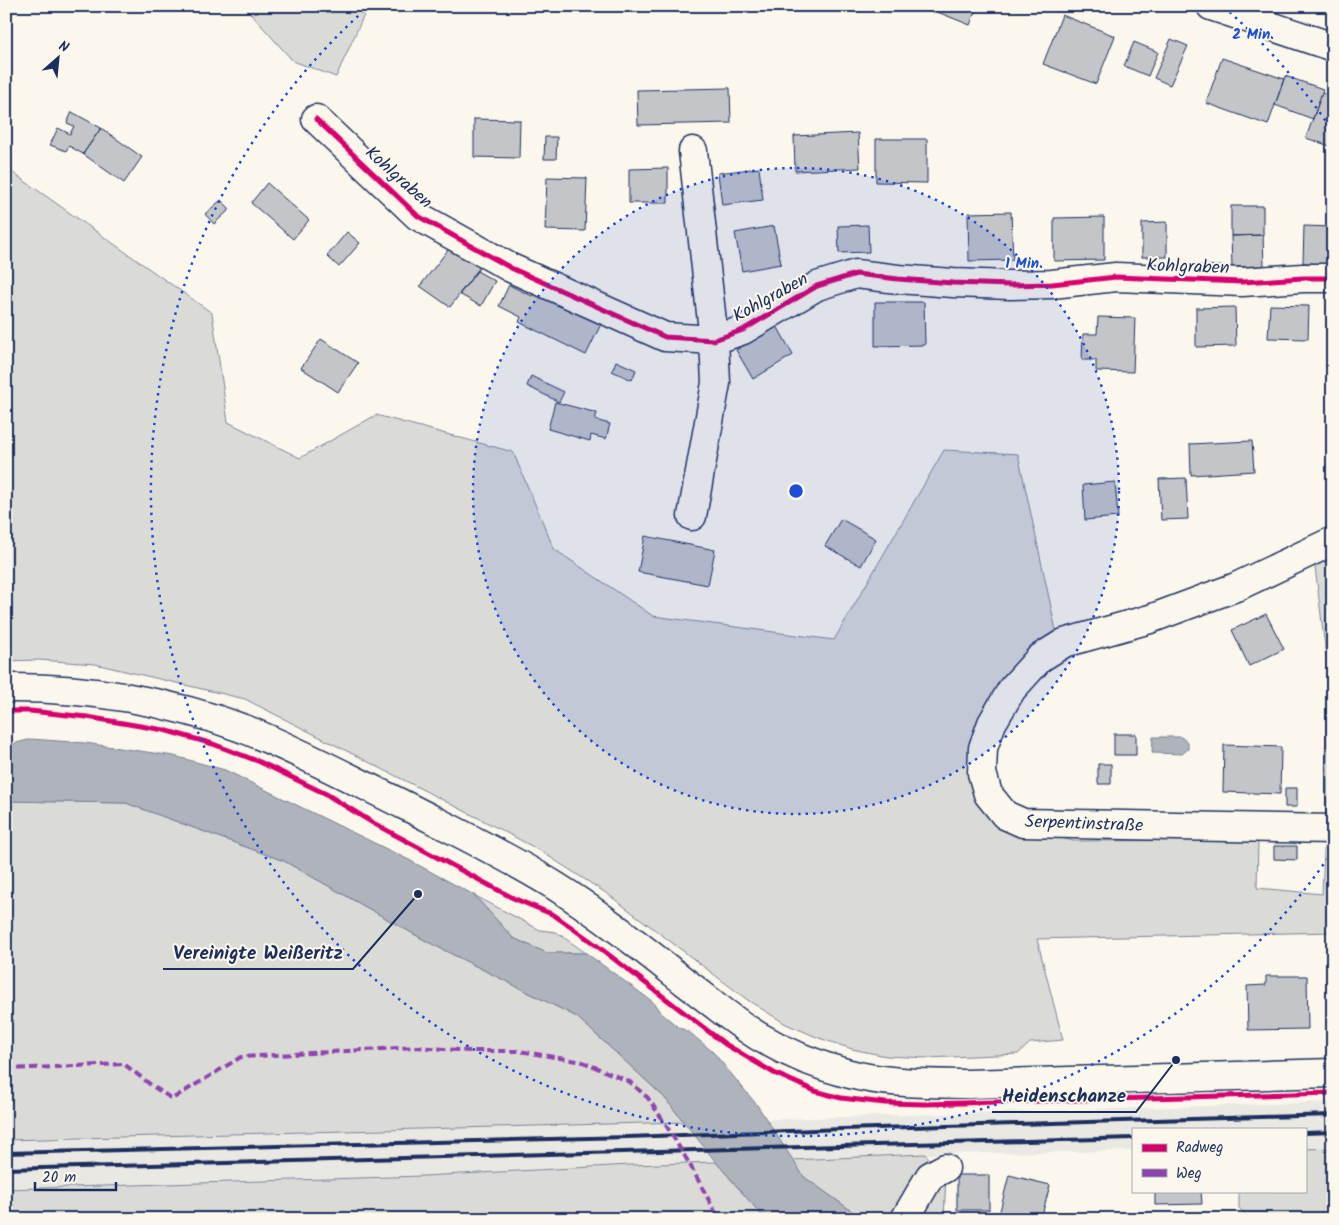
<svg xmlns="http://www.w3.org/2000/svg" width="1339" height="1225" viewBox="0 0 1339 1225" font-family="Kalam,sans-serif">
  <style>
    .built { fill: #eae8e2 }
    .green { fill: #dadad7; stroke: #7a849a }
    .water { fill: #afb3bb; stroke: #747e96 }
    .building { fill: #c3c5c9; stroke: #1b2f5e }
    .lines { fill: none; stroke-linecap: round; stroke-linejoin: round }
    .minor-casing { stroke: #1b2f5e; stroke-width: 31 }
    .major-casing { stroke: #1b2f5e; stroke-width: 31 }
    .minor { stroke: #fbf7ec; stroke-width: 28 }
    .major { stroke: #fbf7ec; stroke-width: 28 }
    .rail { stroke: #1b2f5e; stroke-width: 4 }
    .quiet { stroke: #8e44ad; stroke-width: 4; stroke-dasharray: 8 4; stroke-linecap: butt }
    .cycleway-casing { stroke: #fbf7ec; stroke-width: 8 }
    .cycleway { stroke: #d6006c; stroke-width: 5 }
    .ring { fill: none; stroke: #1d4ed8; stroke-width: 2.5; stroke-dasharray: 2.5 5 }
    .labels { text-anchor: middle; stroke-width: 4; stroke-linejoin: round; paint-order: stroke }
    .street-label { font-size: 18px; fill: #1b2f5e; stroke: #fbf7ec }
    .centre { fill: #1d4ed8; stroke: #fbf7ec; stroke-width: 2.5 }
    .ring-label { font-size: 15px; text-anchor: middle; font-weight: bold; fill: #1d4ed8; stroke: #fbf7ec; stroke-width: 4; stroke-linejoin: round; paint-order: stroke }
    .leader { fill: none; stroke: #1b2f5e; stroke-width: 2 }
    .callout-dot { fill: #1b2f5e; stroke: #fbf7ec; stroke-width: 2 }
    .callout-label { font-size: 19px; text-anchor: middle; font-weight: bold; fill: #1b2f5e; stroke: #fbf7ec; stroke-width: 4; stroke-linejoin: round; paint-order: stroke }
  </style>
  <rect width="100%" height="100%" fill="#fbf7ec"/>
  <filter id="ink" filterUnits="userSpaceOnUse"><feTurbulence type="fractalNoise" baseFrequency=".02" numOctaves="2"/><feDisplacementMap in="SourceGraphic" scale="10" xChannelSelector="R" yChannelSelector="G"/><feConvolveMatrix kernelMatrix="1 2 1 2 8 2 1 2 1" color-interpolation-filters="sRGB"/></filter>
  <g filter="url(#ink)">
    <path class="built" d="M1333 1102V1148L1305 1149V1129H1133V1151L925 1154 792 1160 630 1165 424 1176 6 1189V1140L684 1122Z"/>
    <path class="green" d="M244 6H368L336 77 293 61Z
      M6 168 212 313 228 422 300 458 376 415 513 452 554 549 653 616 834 640 944 450 1018 454 1057 635 975 758 1013 825 1073 841 1258 840 1257 888 1322 894 1327 791V663L1313 551 1333 541V932L1037 939 1063 1040 1030 1043 1018 1054 928 1058 886 1056 852 1049 819 1038 786 1024 749 1001 609 895 539 850 488 823 245 699 95 664 39 660 6 661Z
      M6 801 126 803 284 861 428 942 577 1017 664 1097 684 1122 6 1140Z
      M474 895 540 930 556 932 586 953H547L513 938Z
      M1333 1148V1219H1251L1239 1208V1191H1305V1149Z
      M925 1154 946 1175 944 1219H863L804 1177 792 1160Z
      M716 1162 765 1219H6V1189L424 1176 630 1165Z"/>
    <path class="water" d="M1153 737H1181L1188 743V749L1182 754 1152 753Z
      M31 739 85 743 174 756 225 770 409 860 474 895 513 938 547 953H586L653 1002 660 1012 678 1027 689 1032 713 1052 757 1105 804 1177 863 1219H765L716 1162 664 1097 577 1017 428 942 284 861 126 803 6 801V746Z"/>
    <path class="building" d="M937 6H977L970 25 935 11Z
      M1062 15 1115 36 1096 84 1043 64Z
      M1171 39 1188 46 1170 85 1154 78Z
      M1134 42 1158 52 1148 76 1124 66Z
      M1222 58 1284 79 1268 125 1206 103Z
      M1285 76 1323 89 1313 119 1275 105Z
      M730 88 731 123 638 125 637 90Z
      M1322 93 1333 97V147L1306 138Z
      M72 112 101 128 83 154 69 146 66 151 50 145 58 128 70 134 74 126 67 123Z
      M474 119 520 120 519 158 474 157Z
      M101 128 142 157 124 183 83 154Z
      M858 133 860 168 795 171 794 136Z
      M545 137H557L556 159H544Z
      M876 139H927V183L876 182Z
      M668 168V203H629V169Z
      M759 168 763 200 722 205 718 173Z
      M547 177 587 178 585 231 545 230Z
      M267 183 309 220 293 239 251 203Z
      M221 200 230 209 214 224 205 214Z
      M1231 206H1263V235L1231 236Z
      M1011 212 1013 260 969 261 968 213Z
      M1104 217V260L1054 261V218Z
      M1167 222V257H1142V223Z
      M868 225 869 252 839 253 838 226Z
      M774 226 781 264 742 271 735 233Z
      M1304 226 1333 227V264L1303 263Z
      M347 232 360 243 339 267 327 256Z
      M1263 235 1264 266 1232 267 1231 236Z
      M451 246 480 267 450 307 420 286Z
      M477 271 495 281 481 306 459 294Z
      M509 285 532 296 534 292 601 324 586 355 519 322 521 317 499 306Z
      M875 302H924L925 345 875 346Z
      M1270 305 1309 306 1308 339 1268 338Z
      M1235 307 1236 346 1196 347V308Z
      M1098 317 1135 318 1133 372 1096 371V360H1082L1083 334H1097Z
      M777 326 793 355 753 379 736 350Z
      M321 339 358 363 338 392 301 368Z
      M616 361 636 370 632 380 612 371Z
      M531 376 564 392 559 402 527 386Z
      M555 402 597 413 595 420 610 424 606 439 591 435 590 441 548 429Z
      M1252 441 1254 471 1191 475 1190 444Z
      M1186 478 1188 519 1161 520 1159 479Z
      M1115 482 1118 517 1085 520 1083 485Z
      M841 519 876 539 861 566 825 546Z
      M645 536 715 550 708 585 638 572Z
      M1266 614 1284 649 1249 666 1232 630Z
      M1114 734H1136V755H1114Z
      M1224 745 1281 747 1280 794 1223 792Z
      M1098 764H1111V784H1098Z
      M1285 788H1297V807H1285Z
      M1274 846H1297V860L1274 859Z
      M1266 976H1307L1308 1029 1248 1030 1247 986 1266 985Z
      M957 1175H989V1210H957Z
      M1009 1175 1050 1185 1041 1219H998Z
      M1155 1191H1201L1202 1204 1155 1205Z"/>
    <g class="lines">
      <defs>
        <path id="minor" d="M1211 6 1333 47
          M316 119 418 216 511 268 665 337 714 340 743 330 817 286 856 274 898 279 953 283 1010 285 1052 284 1116 277 1242 282 1303 278H1333
          M692 516 716 383 714 340 693 151
          M1333 541 1236 587 1150 619 1064 643 1040 658 1012 689 992 723 983 748 982 773 988 794 1005 815 1023 823 1333 829
          M905 1219 930 1176 945 1168"/>
        <path id="major" d="M6 688C87 687 171 701 247 730 301 752 353 780 406 806 455 831 505 855 552 884 599 913 642 948 685 982 709 1000 732 1020 758 1036 785 1052 816 1065 846 1073 886 1084 927 1083 968 1084L1333 1073"/>
      </defs>
      <use href="#minor" class="minor-casing"/>
      <use href="#major" class="major-casing"/>
      <use href="#minor" class="minor"/>
      <use href="#major" class="major"/>
      <path class="rail" d="M1305 1133 1333 1132
        M6 1153 628 1137 842 1129 1333 1115
        M6 1169 1133 1138"/>
      <path class="quiet" d="M6 1069 124 1064 151 1085 172 1099 241 1057 417 1047 470 1051H519L583 1062 630 1082 648 1098 664 1122 689 1163 719 1219"/>
      <defs>
        <path id="cycleway" d="M316 119 418 216 511 268 665 337 714 340 743 330 817 286 856 274 898 279 953 283 1010 285 1052 284 1116 277 1242 282 1303 278H1333
          M6 711H30L87 717 164 730 213 744 260 762 326 794 373 823 513 898 554 915 592 942 725 1044 774 1073 815 1091 841 1098 885 1103 925 1104 1333 1093"/>
      </defs>
      <use href="#cycleway" class="cycleway-casing"/>
      <use href="#cycleway" class="cycleway"/>
    </g>
  </g>
  <circle cx="796" cy="491" r="323" fill="#1d4ed8" fill-opacity=".12"/>
  <g class="ring">
    <circle cx="796" cy="491" r="323"/>
    <path d="M1332 852A646 646 0 1 1 368 7M1224 7A646 646 0 0 1 1332 130"/>
  </g>
  <g class="labels">
    <g class="street-label">
      <text transform="translate(399 177) rotate(42)" y="6">Kohlgraben</text>
      <text transform="translate(1188 266) rotate(2)" y="6">Kohlgraben</text>
      <text transform="translate(770 297) rotate(-29)" y="6">Kohlgraben</text>
      <text transform="translate(1084 823) rotate(2)" y="6">Serpentinstraße</text>
    </g>
  </g>
  <circle cx="796" cy="491" r="8" class="centre"/>
  <g class="ring-label">
    <text x="1253" y="39">2 Min.</text>
    <text x="1024" y="268">1 Min.</text>
  </g>
  <path class="leader" d="M418 894L353 969H163M1176 1060L1136 1112H992"/>
  <g class="callout-dot">
    <circle cx="418" cy="894" r="5"/>
    <circle cx="1176" cy="1060" r="5"/>
  </g>
  <g class="callout-label">
    <text x="258" y="959">Vereinigte Weißeritz</text>
    <text x="1064" y="1102">Heidenschanze</text>
  </g>
  <rect width="1339" height="1225" fill="none" stroke="#fbf7ec" stroke-width="25"/>
  <rect x="12" y="12" width="1314" height="1200" fill="none" stroke="#1b2f5e" stroke-width="2" filter="url(#ink)"/>
  <rect x="1132" y="1128" width="175" height="65" fill="#fbf7ec" stroke="#a1a7b3"/>
  <rect x="1142" y="1144" width="25" height="8" fill="#d6006c" stroke="#a1a7b3"/>
  <text x="1176" y="1152" font-size="15" fill="#1b2f5e">Radweg</text>
  <rect x="1142" y="1169" width="25" height="8" fill="#8e44ad" stroke="#a1a7b3"/>
  <text x="1176" y="1178" font-size="15" fill="#1b2f5e">Weg</text>
  <g transform="translate(58 58) rotate(27)" stroke="#fbf7ec" stroke-width="4" paint-order="stroke">
  <path d="M0-4L9 19L0 12L-9 19Z" fill="#1b2f5e"/>
  <text y="-8" font-size="14" font-weight="bold" text-anchor="middle" fill="#1b2f5e">N</text>
  </g>
  <path d="M35 1182v8h81v-8" fill="none" stroke="#1b2f5e" stroke-width="2.5"/>
  <text x="42" y="1182" font-size="15" fill="#1b2f5e" stroke="#fbf7ec" stroke-width="4" paint-order="stroke">20 m</text>
</svg>
